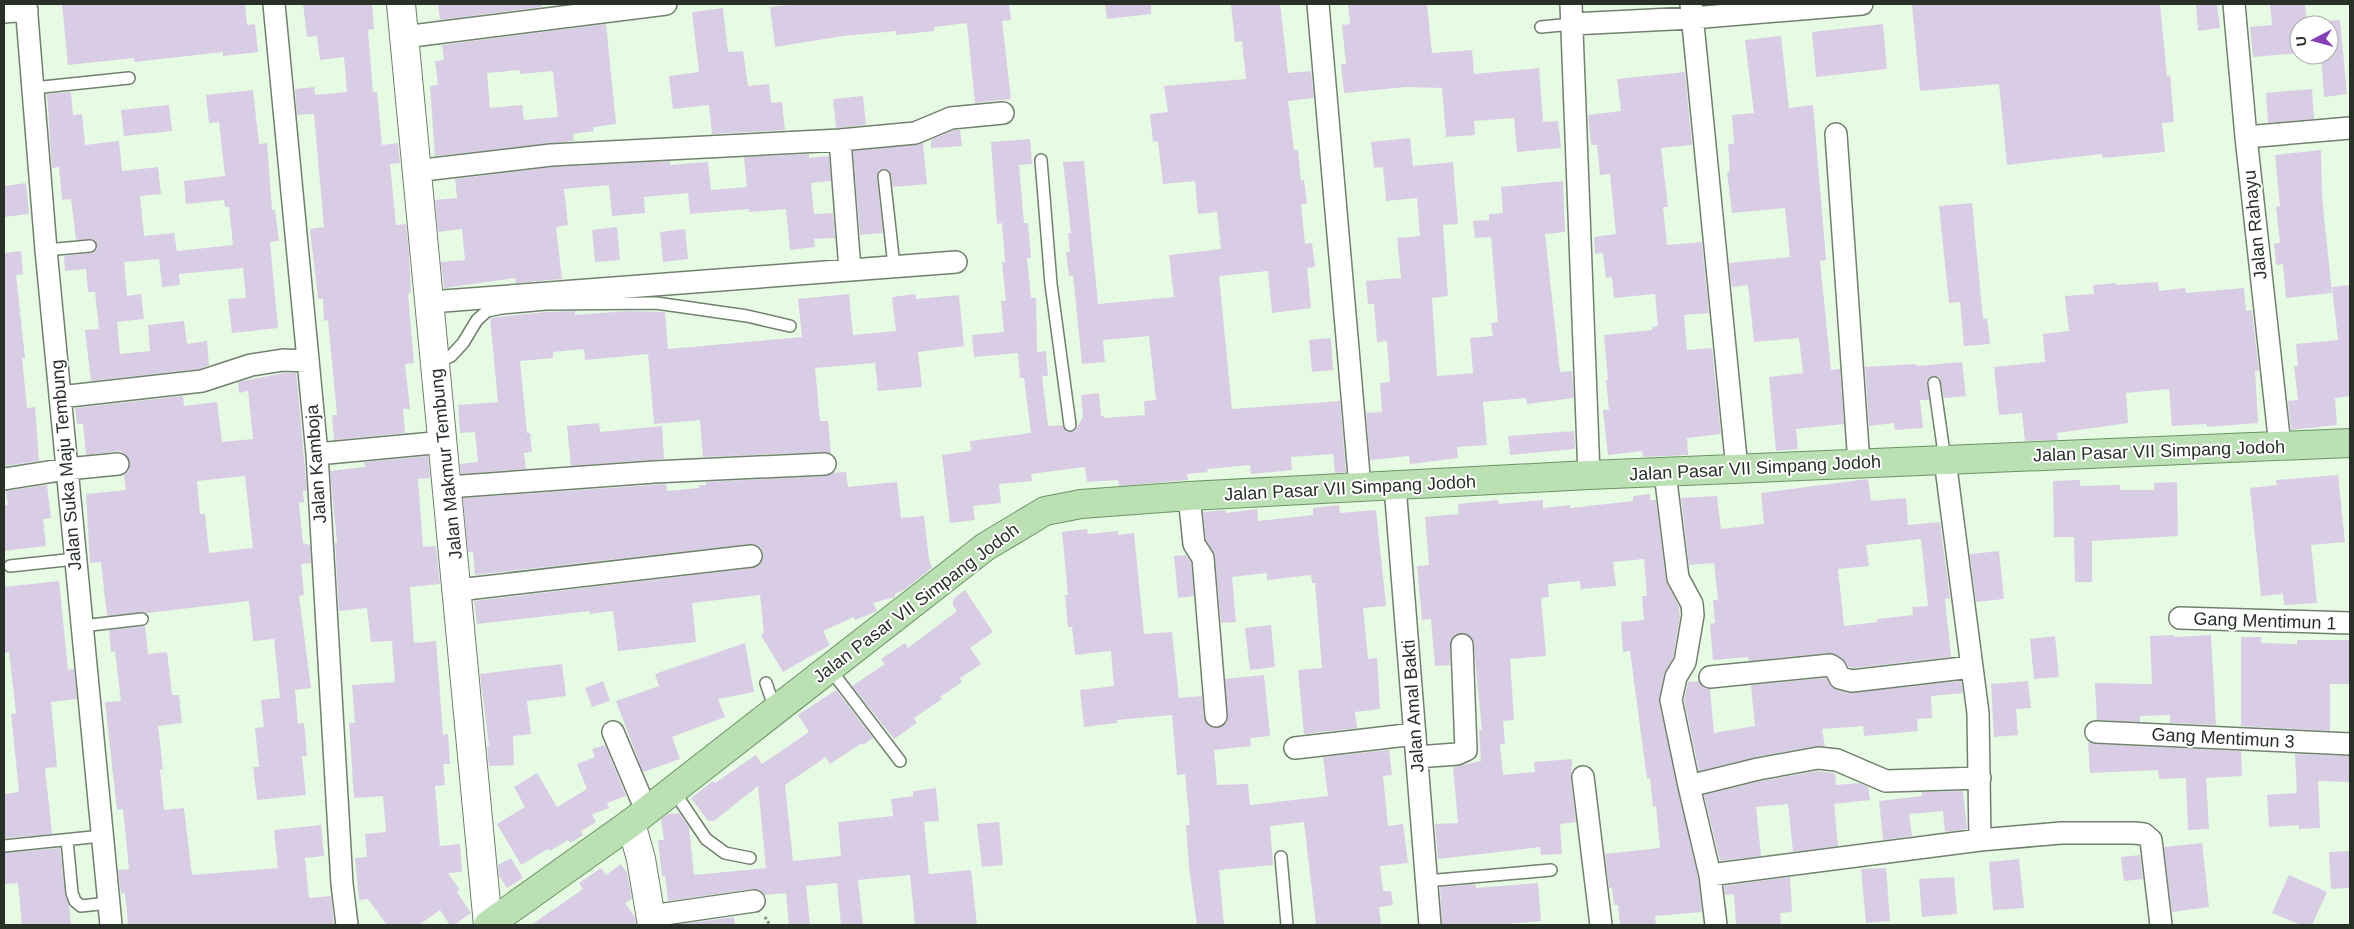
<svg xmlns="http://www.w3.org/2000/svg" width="2354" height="929" viewBox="0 0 2354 929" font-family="Arial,sans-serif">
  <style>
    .building { fill: #d9cde5; fill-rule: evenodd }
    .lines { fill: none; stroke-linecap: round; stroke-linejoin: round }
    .lane-casing { stroke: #70816d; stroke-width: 14 }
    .street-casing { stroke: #70816d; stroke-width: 24 }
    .secondary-casing { stroke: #70816d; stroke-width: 30 }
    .primary-casing { stroke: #6a9562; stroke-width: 30 }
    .path { stroke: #828e80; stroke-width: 3; stroke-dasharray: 2.5 2.5; stroke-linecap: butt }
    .lane { stroke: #fff; stroke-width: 11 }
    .street { stroke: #fff; stroke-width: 21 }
    .secondary { stroke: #fff; stroke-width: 28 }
    .primary { stroke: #bbe0b4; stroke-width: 28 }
    .labels { text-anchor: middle; stroke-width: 4; stroke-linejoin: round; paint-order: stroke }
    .street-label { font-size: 18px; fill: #293028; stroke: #fff }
  </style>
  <rect width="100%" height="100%" fill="#e7fae4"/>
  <path class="building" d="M62 4H245L247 25 255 24 258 52 223 56V52L134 62V58L68 65Z
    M303 4H372L374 29 368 30 373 92H377L382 145 398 143 400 163 390 164 396 225 406 224 409 252 411 293 408 294 414 363 405 364 410 409H403L405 433 334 440 332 415H337L328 320 324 321 323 299H318L310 229 324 227 314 114 297 115 295 89 314 87 315 95 347 92 344 57 320 60 317 36 307 37Z
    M438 4H542V7L440 20Z
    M796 4H1009L1011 20 1002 21 1011 99 975 103 967 23 934 27V31L896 35V31L843 36 775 47 770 7Z
    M1105 4H1151V14L1107 19Z
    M1231 4H1280L1288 73 1311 71 1314 98 1288 101 1294 150H1298L1301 181 1304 180 1307 204H1301L1305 244 1312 243 1315 267 1307 268 1311 308 1272 313 1268 271 1219 276 1232 409 1340 401 1346 472 1335 473 1333 454 1291 457 1292 470 1251 474 1250 465 1207 469 1208 472 1187 474 1188 480 1119 486 1118 480 1087 482 1085 467 1031 474 1032 481 999 484 1001 503 973 506 975 520 950 523 942 455 971 451 970 441 1031 433 1024 378H1020L1018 353 974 357 972 335 1004 332 1001 301H1006L1002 262H1005L1002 223 997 224 991 142 1030 139 1032 164 1019 165 1024 223H1028L1031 258H1027L1031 298H1036L1037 352 1046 351 1048 376H1042L1048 426 1062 425 1067 432 1075 431 1083 417 1081 395 1099 393 1101 416H1104V418L1145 415 1144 401 1156 400 1149 336 1103 340 1105 362 1082 364 1073 275 1069 276 1066 252H1070L1068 233H1071L1063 162 1084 161 1098 304 1174 297 1169 255 1221 249 1217 212 1198 214 1195 181 1163 184 1158 141 1153 142 1150 114 1168 112 1164 86 1246 79 1242 41 1235 42Z
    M1348 4H1427L1432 53 1472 50 1474 74 1539 68 1543 122 1558 121 1561 148 1517 152 1514 118 1474 121 1475 135 1446 137 1442 88 1406 87 1344 93 1341 64H1346L1342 25 1350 24Z
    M1921 4H2160L2167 76 2170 75 2174 122 2162 123 2165 152 2103 158 2102 154 2007 165 1999 84 1920 91 1912 5Z
    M2196 4H2217L2220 28 2198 31Z
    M2270 4H2305L2307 25H2299V53L2253 57 2250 27 2272 25Z
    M723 8 728 52 743 51 748 86 769 84 771 103 782 102 785 130 712 134 709 105 673 109 669 76 699 72 692 12Z
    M2340 20 2347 94 2324 97 2321 55H2329V21Z
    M606 24 616 124 593 127 594 131 573 134 574 141 435 156 430 86 438 85 435 61 444 60 442 45ZM520 70V74L553 71 558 117 524 120 522 105 490 108 487 73Z
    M1883 24 1887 69 1816 77 1812 32Z
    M1781 36 1789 108 1813 105 1826 260 1820 261 1831 370 1840 369 1844 424 1796 429 1798 449 1776 451 1769 377 1803 373 1799 338 1754 342 1748 285 1732 287 1729 263 1790 257 1785 208 1732 213 1727 172 1730 171 1728 144H1734L1732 115 1754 113 1745 40Z
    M1685 72 1692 145 1661 148 1668 207H1663L1667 245 1702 242 1709 313 1684 315 1687 350 1712 348 1721 434 1687 438 1688 455 1643 457 1642 451 1608 455 1603 410H1609L1606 380H1608L1604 335 1652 330V327L1658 326 1655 294 1614 298 1612 277 1606 278 1603 253 1595 254 1594 237 1616 234 1610 174 1600 175 1597 145H1591L1588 115 1621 111 1617 79Z
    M2312 89 2314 119 2268 123 2266 93Z
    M253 90 259 144 267 143 272 210H275L279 241 270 242 278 328 232 333 228 299 246 298 243 268 179 274 180 285 162 287 159 259 124 262 127 296 141 294 144 319 117 322 120 354 150 351 148 325 184 321 187 344 207 341 209 365 199 369 91 381 85 330 99 329 95 292H88L86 269 65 271 64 256 91 253 97 250V245L93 239 76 240 71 199 62 200 59 167 52 168 47 94 71 92 73 115 82 114 85 145 119 141 122 171 158 167 161 194 140 196 144 236 174 233 177 251 233 245 229 207H225L224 200 186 204 184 181 225 176 219 122 209 123 206 95Z
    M863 96 866 125 836 128 833 99Z
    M169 105 172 131 124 136 121 110Z
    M954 130H960L962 146 931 148V140Z
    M1410 138 1413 166 1453 162 1458 224 1443 225 1448 296 1432 298 1437 376 1473 373 1470 338 1493 336 1491 323 1498 322 1491 237 1475 238 1473 221 1489 220V214L1503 213 1501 187 1563 181 1565 232 1545 234 1560 372 1572 371 1574 398 1527 404 1526 398 1483 402 1487 445 1457 447 1458 458 1410 464 1409 456 1370 460 1366 413 1382 412 1380 383 1390 382 1387 341 1377 342 1374 304H1368L1366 281 1401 278 1397 238 1420 236 1417 198 1386 201 1383 167 1374 168 1371 142Z
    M923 143 927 184 893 187 890 171 884 169 879 170 877 177 883 233 860 235 853 151Z
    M2321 150 2322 197 2332 293 2286 298 2283 264 2276 265 2274 244 2280 243 2276 207 2280 206 2275 155Z
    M809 154V158L829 156 831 181 811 183 814 214 833 213 835 238 814 239 815 247 790 250 786 209 749 212V209L690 214 688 193 644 197 645 213 612 216 609 185 564 189 568 225 556 227 562 279 516 283 515 278 444 288 441 262 465 260 462 229 438 232 435 200 457 198 455 179 552 167 670 161V165L708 162 711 190 747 187 744 157Z
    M26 183 29 214 4 217V186Z
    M1972 203 1983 319 1987 318 1990 344 1964 346 1960 302 1949 303 1939 206Z
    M617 227 620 260 595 262 592 230Z
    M685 229 688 259 663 262 660 232Z
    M21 251 23 274 16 275 25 358H22L27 408 35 407 39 461 4 466V253Z
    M2158 282 2159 291 2185 288 2186 293 2244 288 2246 311 2252 310 2259 371H2255L2258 423 2207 427 2206 424 2172 426 2169 389 2126 393 2128 423 2057 433 2058 440 2025 441 2022 413 1999 415 1994 367 2045 362 2043 334 2069 331 2065 296 2094 294 2093 285 2116 283 2117 285Z
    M2350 285V396L2335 398 2337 425 2291 430 2288 401 2298 400 2294 366H2298L2296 344 2338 340 2332 287Z
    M849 294 853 335 896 331 892 297 915 294 916 299 959 295 964 346 918 352 922 387 878 391 875 363 815 368 820 421H828L831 453 824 452 703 457 700 420 654 424 648 354 585 360 584 349 553 352V358L520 361 527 433H530L532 452 524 453 526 469 461 474 460 464 478 462 475 432 460 433 458 405 498 402 490 318 546 312 575 311V315L627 311 665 312 668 349 802 337 798 299Z
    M1331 338 1333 370 1312 372 1309 340Z
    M1962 362 1966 396 1944 398 1940 378 1933 376 1927 380 1929 400H1920L1923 428 1895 430 1894 423 1869 426 1865 367 1916 364 1917 366Z
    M284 373H296L297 380 307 491H303L304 502 299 503 303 543 310 545 311 563 301 564 304 595 299 596 311 688 295 690 298 724 304 723 307 756H302L306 795 257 800 253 767H259L255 728 264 727 261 700 280 698 274 639 253 641 249 601 147 613 141 612 107 616 101 562 90 563 86 494 126 490 124 475 129 470 130 462 121 451 86 455 83 424H77L75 408 183 396 184 406 217 402 222 442 253 439 248 391 239 393 238 382ZM245 476 253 548 209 553 205 514H200L197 481Z
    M599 423 600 432 662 426 664 459 571 466 567 426Z
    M1574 431 1575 449 1510 455 1508 436Z
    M428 456 430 478 418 479 423 547 436 546 440 584 410 587 414 643 436 641 443 735 448 734 450 764H443L445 785 435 786 440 846 460 844 462 872 448 873 460 890 457 892 471 913 454 925H450L440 910 419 925H387L368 899 359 900 355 858 367 857 365 834 386 832 383 796 354 798 349 723H355L352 685 395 682 392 641 371 642 367 608 339 611 335 543 337 542 330 471 365 467 364 462Z
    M846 472 848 487 897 482 901 518 924 516 929 560 932 568 904 590 895 594V597L873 603 877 611 855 620 854 617 823 631 830 645 783 672 761 635 764 633 760 595 692 603 696 642 618 651 613 611 590 614V611L477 624 474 601 752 568 759 566 763 555 761 548 750 544 475 575 473 552H468L463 498 666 484 667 491 699 488V485H706V482L826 476 833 473Z
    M2338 475 2345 542 2311 545 2317 603 2284 605 2283 594 2261 596 2250 488 2277 485 2276 480Z
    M1868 479 1871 501 1906 498 1908 525 1940 522 1950 598 1945 599 1951 657 1853 668 1849 667 1841 657 1829 653 1749 661 1748 657 1713 660 1710 624 1715 623 1713 600H1718L1714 563 1689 565 1681 498 1717 496 1721 529 1764 524 1761 493ZM1921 539 1928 606 1912 607 1913 615 1877 619 1878 622 1844 626 1838 569 1869 566 1866 545Z
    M2080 480V486L2120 485V490H2154V483L2177 482 2178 536 2092 541V582H2075L2074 537H2054L2053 481Z
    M47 485 51 518 43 519 46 546 4 551V505H8L6 491Z
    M1650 494V500H1656L1666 580 1679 607 1680 617 1673 658 1664 674 1659 703 1698 877 1702 912 1655 916 1656 925H1620L1618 905H1614L1612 888H1609L1605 854 1660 848 1656 806 1653 807 1650 778 1647 779 1630 651 1623 652 1621 622 1644 620 1642 596H1647L1644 559 1613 562 1616 586 1581 589 1580 581 1548 584 1549 597 1541 598 1546 656 1510 659 1514 720 1503 721 1505 744H1500L1503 775 1535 772 1534 762 1572 759 1571 779 1576 822 1560 824 1562 854 1541 855 1540 847 1438 859 1435 824 1458 823 1453 767 1481 761 1479 730H1482L1473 639 1462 633 1455 635 1450 645V665L1435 666 1431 619 1422 620 1417 566 1429 565 1425 517 1459 514 1458 504 1498 500 1499 504 1543 500V508L1570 505V508L1633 501V496Z
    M1339 505 1340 513 1376 510 1386 606 1363 608 1368 659 1377 658 1380 709 1355 712 1357 728 1304 734 1298 670 1322 668 1315 583H1312L1311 575 1267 580V573L1232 577 1236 622 1221 623 1215 557 1206 540 1203 512 1225 510 1226 513 1257 509 1258 521 1313 515V508Z
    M1087 529 1088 534 1118 531V535L1134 533 1144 634 1172 632 1179 698 1202 696 1204 718 1210 727 1223 726 1227 721 1225 679 1264 675 1270 736 1250 738 1251 746 1214 750 1217 785 1248 784 1250 805 1328 796 1323 757 1389 750 1392 775 1383 776 1388 826 1403 824 1408 863 1380 866 1383 891H1391L1393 905 1379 907 1381 925H1316L1304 822 1270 826 1273 865 1219 870 1224 925H1197L1189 867 1186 825H1190L1185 774 1177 775 1172 715 1117 720V723L1084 727 1080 690 1114 686 1111 651 1075 655 1072 627H1068L1065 595H1068L1062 532Z
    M1999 551 2004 599 1976 602 1970 554Z
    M1186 555 1191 562 1194 596 1178 598 1174 556Z
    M59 581 68 670 74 669 77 699 51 702 57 767 45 768 52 834 4 838V794L19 792 11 714 16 713 9 652 5 653 4 641V587Z
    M965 590 993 632 970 648 981 664 960 678 962 682 940 697 942 699 914 718 917 723 894 739 852 686 885 664 881 659 905 643 908 648 957 611 953 605V599Z
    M1271 625 1275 667 1250 670 1245 628Z
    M145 626 148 654 167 652 172 695H179L182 723 158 726 163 769 160 770 164 810 184 808 192 875 278 868 274 830 321 825 324 856 305 858 309 898 331 896 334 925H128L125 893 121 894 118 870 129 869 123 809 117 810 105 702 121 701 115 651 111 652 109 630Z
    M2174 635V637L2211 635 2216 725 2170 723V715L2140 716V722L2097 720 2095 683 2152 684 2150 636Z
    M2055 636 2059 677 2034 679 2030 639Z
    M2241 637H2261V643L2297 644V640H2350V684H2330V731L2241 726Z
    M745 643 754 692 718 699 725 717 672 737 680 759 643 772 616 701 659 686 655 674Z
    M562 664 566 696 527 701 531 734 513 736 514 765 489 766 487 746H489L480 674Z
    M1826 678 1833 688 1849 693 1961 681 1963 693 1931 696 1932 718 1917 719 1918 731 1864 736 1863 726 1822 729 1825 746H1816L1756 757 1699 771 1684 700 1688 682 1699 681 1704 688 1710 689 1714 733 1755 726 1751 685Z
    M603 681 610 701 592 707 585 688Z
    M2028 681 2031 708 2016 709 2018 735 1994 737 1991 684Z
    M836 690 873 738 863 745 862 743 830 764 826 757 785 785 793 861 841 856 838 822 893 816 891 799 913 796V791L936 788 939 821 924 822 929 874 971 870 977 925H915L910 875 858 880 863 925H841L837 883 806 886 810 925H789L786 893 765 895 759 890 752 889 668 901 665 875 662 877 658 840H664L661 819 668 814 679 813 689 827 694 875 766 868 758 786 714 821H708L691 798 713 781 715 783 756 755 762 764 809 732 798 715Z
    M2088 742 2095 744 2241 751 2242 776 2206 778 2209 829 2188 830 2186 778 2159 779 2158 770 2090 773Z
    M605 745 626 796 607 803 609 808 592 814 596 822 581 831 583 835 570 843 568 840 550 851 548 849 521 865 497 824 525 807 514 787 537 773 557 807 587 789 577 764 595 757 592 749Z
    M2295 754 2350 756V782L2318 781 2320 828 2299 829V825L2269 827 2267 795 2297 793Z
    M1818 771 1835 773 1836 785 1859 783 1868 787 1870 800 1834 804 1838 846 1793 852 1788 804 1756 807 1761 856 1720 861 1704 795 1761 781Z
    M1963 791 1967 829 1945 832 1943 811 1909 814 1912 836 1883 840 1879 801 1922 796V792Z
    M999 822 1003 865 982 867 977 824Z
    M2202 843 2209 907 2172 912 2164 847Z
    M60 848 65 894 69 905 71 925H22L18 883 4 884V853Z
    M2350 851V888L2331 889 2329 852Z
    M2140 855 2143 879 2124 881 2121 857Z
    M511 858 523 878 507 888 499 876 498 865Z
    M2019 859 2024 908 1993 910 1989 862Z
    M621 864 627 873 632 899 625 903 635 917 636 925H531L583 889 579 883 601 868 606 875Z
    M1886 868 1890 921 1866 923 1861 869Z
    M2289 875 2327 892 2312 925H2301L2272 913Z
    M1790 877 1792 912 1780 913 1781 925H1736L1734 894 1725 895 1724 886Z
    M1954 877 1957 914 1922 917 1919 879Z
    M1538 883 1541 921 1495 925H1442L1440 887 1475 884 1476 888Z
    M734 917 735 925H681V924Z"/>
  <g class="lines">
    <defs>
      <path id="lane" d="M1541 27 1572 24
        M33 88 129 78
        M1041 160 1051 284 1070 425
        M884 176 894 266
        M46 250 90 246
        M436 363 451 356 463 343 477 320 487 311 502 308 546 304 656 303 747 316 790 326
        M1934 383 1945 460
        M10 566 75 559
        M82 626 142 619
        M830 669 900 761
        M766 683 775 709
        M673 790 706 839 725 853 750 858
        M67 840 72 893 75 901 81 906 108 903
        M4 846 102 836
        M1281 857 1287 925
        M1426 881 1551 870"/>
      <path id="street" d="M26 4 46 250 111 925
        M274 4 317 454 342 884 347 925
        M1318 4 1360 487
        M1571 4 1589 475
        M1691 4 1737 469
        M2234 4 2246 137 2280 446
        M4 12 27 10
        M1572 24 1692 18 1862 4
        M404 37 666 4
        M1836 134 1859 464
        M2246 137 2350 128
        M840 140 850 270
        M415 171 551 155 840 140 915 133 951 118 1003 113
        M430 302 956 262
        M60 397 202 381 251 365 283 360 308 361
        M317 454 444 442
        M1945 460 1978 713 1980 840
        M1665 473 1678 578 1692 604 1693 615 1685 662 1676 677 1671 700 1689 786 1758 769 1818 758 1837 760 1886 781 1980 778
        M4 479 67 469 118 464
        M1395 486 1430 925
        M448 487 654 472 825 464
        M1189 496 1194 544 1203 558 1216 716
        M458 590 751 556
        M2180 618 2350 623
        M1710 677 1830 665 1835 668 1840 678 1852 681 1972 667
        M613 732 646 810
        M2096 732 2350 744
        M1295 748 1415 734
        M1417 757 1457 754 1466 750 1462 645
        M1583 777 1601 925
        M1689 786 1710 875 1716 925
        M1710 875 1980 840 2061 833H2134L2144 834 2151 840 2161 925
        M651 916 754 901"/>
      <path id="secondary" d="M401 4 488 925
        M631 823 641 859 652 925"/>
      <path id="primary" d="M488 925 631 823 985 547 1045 511 1081 504 1189 496 1589 475 2350 443"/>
    </defs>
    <use href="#lane" class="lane-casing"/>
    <use href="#street" class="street-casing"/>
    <use href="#secondary" class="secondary-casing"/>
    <use href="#primary" class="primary-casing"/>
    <path class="path" d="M765 917 770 925"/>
    <use href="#lane" class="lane"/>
    <use href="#street" class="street"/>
    <use href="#secondary" class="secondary"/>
    <use href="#primary" class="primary"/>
  </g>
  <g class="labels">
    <g class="street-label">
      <text transform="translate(2255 225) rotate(-96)" y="6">Jalan Rahayu</text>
      <text transform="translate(2159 451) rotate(-2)" y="6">Jalan Pasar VII Simpang Jodoh</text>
      <text transform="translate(316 464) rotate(-94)" y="6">Jalan Kamboja</text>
      <text transform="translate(446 464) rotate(-96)" y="6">Jalan Makmur Tembung</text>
      <text transform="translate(66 465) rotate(-95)" y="6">Jalan Suka Maju Tembung</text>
      <text transform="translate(1755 468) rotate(-3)" y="6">Jalan Pasar VII Simpang Jodoh</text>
      <text transform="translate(1350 488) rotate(-3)" y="6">Jalan Pasar VII Simpang Jodoh</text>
      <text transform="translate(916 603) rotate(-37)" y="6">Jalan Pasar VII Simpang Jodoh</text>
      <text transform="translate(2265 621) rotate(2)" y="6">Gang Mentimun 1</text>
      <text transform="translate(1413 706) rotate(-94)" y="6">Jalan Amal Bakti</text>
      <text transform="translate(2223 738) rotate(3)" y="6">Gang Mentimun 3</text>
    </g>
  </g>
  <rect width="2354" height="929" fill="none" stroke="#293028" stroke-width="10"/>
  <g transform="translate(2314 40) rotate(264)"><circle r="24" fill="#ffffff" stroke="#a9aca9"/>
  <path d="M0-4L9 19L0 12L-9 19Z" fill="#8441b5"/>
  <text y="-8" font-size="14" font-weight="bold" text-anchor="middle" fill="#293028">U</text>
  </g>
</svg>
